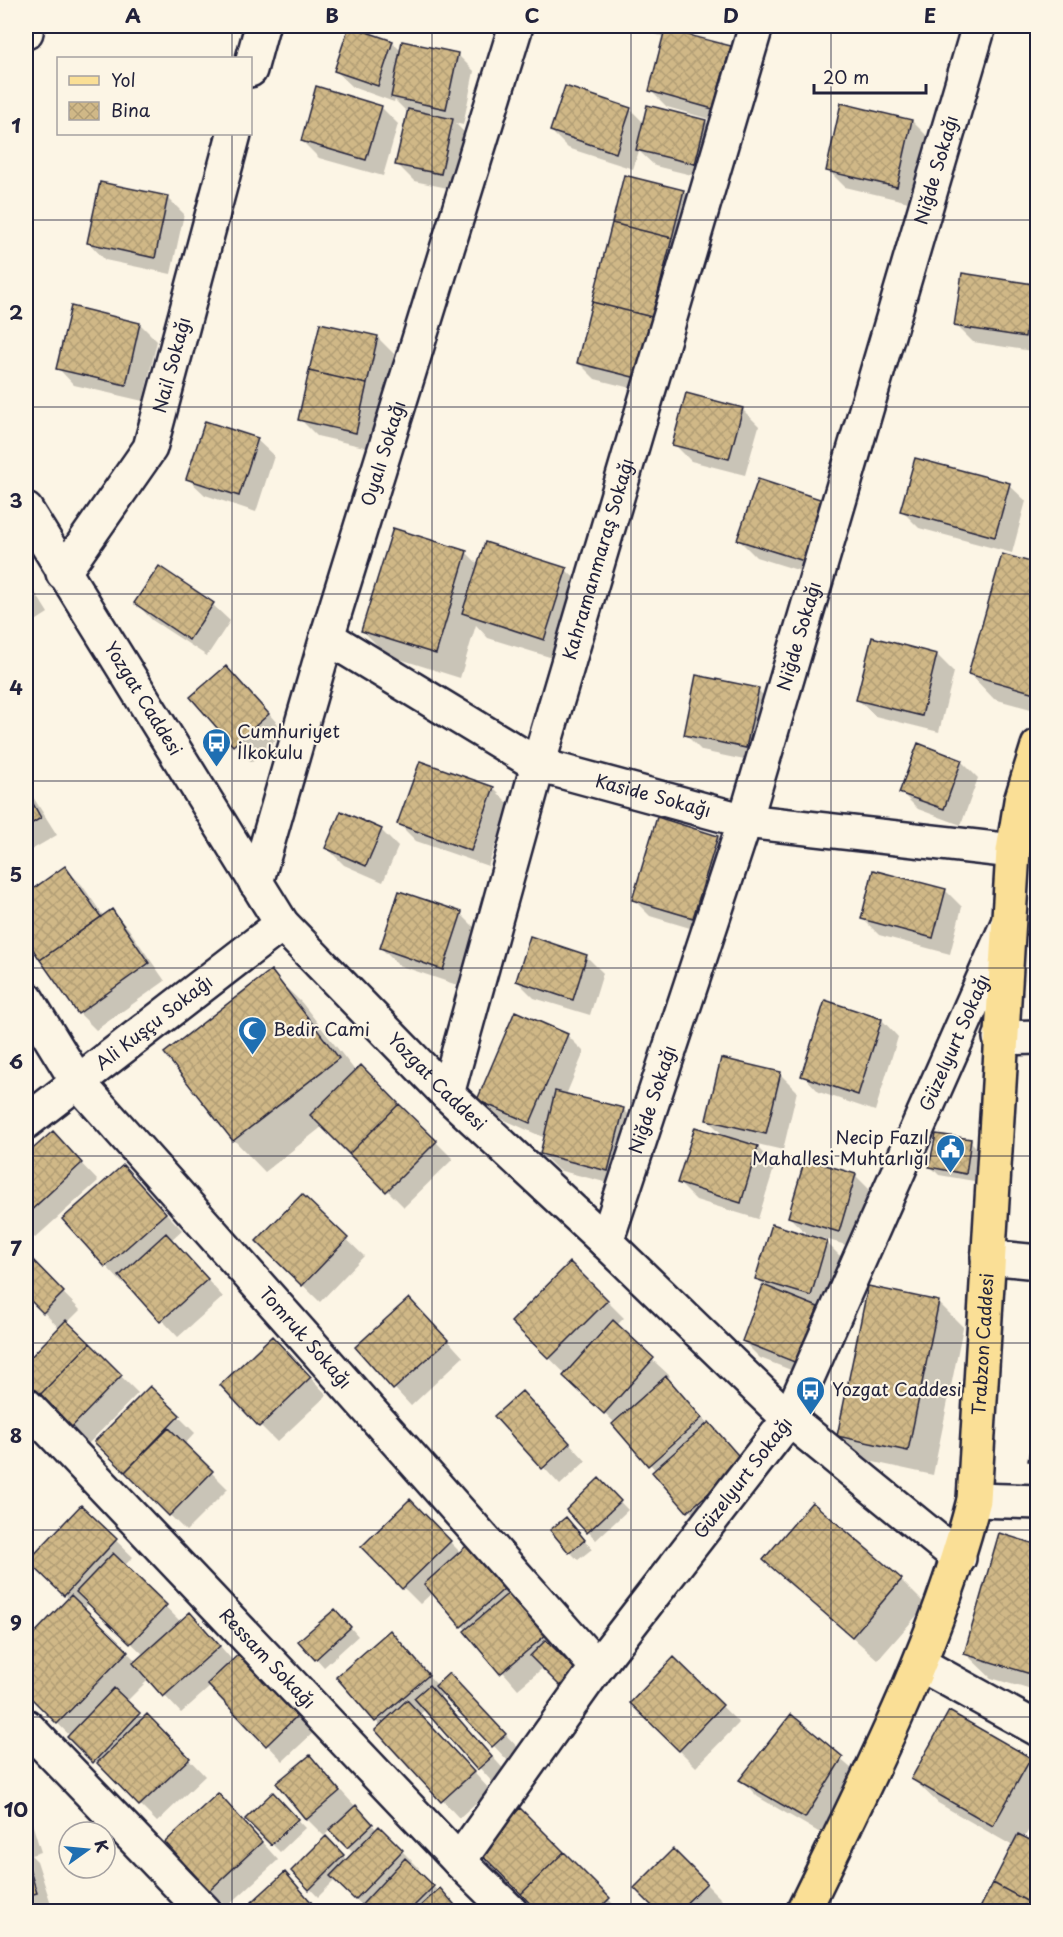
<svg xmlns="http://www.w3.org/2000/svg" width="1063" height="1937" viewBox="0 0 1063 1937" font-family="'Playpen Sans',sans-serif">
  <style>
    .shadow { fill: #0003; fill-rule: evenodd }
    .building { fill: url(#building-cross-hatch); stroke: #22223b; stroke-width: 1.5 }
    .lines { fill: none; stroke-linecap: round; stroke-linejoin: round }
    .minor-casing { stroke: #22223b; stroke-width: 38 }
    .major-casing { stroke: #22223b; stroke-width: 38 }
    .minor { stroke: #fcf5e5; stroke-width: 33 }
    .major { stroke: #fadf96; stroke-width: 33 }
    .grid { fill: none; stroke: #22223b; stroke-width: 1.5; stroke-opacity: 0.55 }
    .labels { text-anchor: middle; stroke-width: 4.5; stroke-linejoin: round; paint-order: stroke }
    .street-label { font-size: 18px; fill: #22223b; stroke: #fcf5e5 }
    .poi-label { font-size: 18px; fill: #22223b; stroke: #fcf5e5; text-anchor: start }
    .neatline { fill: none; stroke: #22223b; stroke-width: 2 }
    .grid-label { font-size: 20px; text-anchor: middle; font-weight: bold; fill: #22223b }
  </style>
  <defs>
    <pattern id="building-cross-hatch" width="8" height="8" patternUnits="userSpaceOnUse" patternTransform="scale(1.5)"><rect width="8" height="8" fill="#d0b887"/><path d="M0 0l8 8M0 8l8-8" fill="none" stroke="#b29e75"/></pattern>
  </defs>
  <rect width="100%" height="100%" fill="#fcf5e5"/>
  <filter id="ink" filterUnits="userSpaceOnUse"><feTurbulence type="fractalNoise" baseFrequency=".0167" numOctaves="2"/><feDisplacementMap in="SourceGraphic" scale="12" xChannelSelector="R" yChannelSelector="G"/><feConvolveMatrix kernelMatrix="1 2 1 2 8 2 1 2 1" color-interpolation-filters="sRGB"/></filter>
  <g filter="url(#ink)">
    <path class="shadow" d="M624 26H690L687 36 730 48 747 65 730 125 667 107 650 90 665 37Z
      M392 42 402 52 457 54 474 71 463 125 455 123 469 137 457 190 414 181 397 164 408 113 395 100 394 102 353 87 336 71Z
      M381 107 398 124 383 176 319 158 302 141Z
      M630 109 644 123 705 121 722 138 712 180 655 166 639 151 633 169 568 148 551 131Z
      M912 121 929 138 913 203 845 187 828 170Z
      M683 191 700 208 654 394 595 379 578 362Z
      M167 197 184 214 171 274 105 260 89 243Z
      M1032 285 1038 290V352L973 342 956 325Z
      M140 324 157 341 143 401 74 385 58 368Z
      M377 337 394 354 373 449 317 436 300 419Z
      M742 409 759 426 745 475 691 461 674 444Z
      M257 440 274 456 256 512 205 495 188 479Z
      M1009 485 1026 501 1012 553 919 528 902 511Z
      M823 502 820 577 756 557 739 540Z
      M394 530 467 553 479 565 566 570 591 594 569 663 488 638 476 625 460 678 387 655 363 631Z
      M1038 565V711L994 699 970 674Z
      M159 568 213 605 230 621 207 656 152 620 136 603Z
      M26 578 48 613 26 627Z
      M937 655 954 672 939 732 875 716 858 700Z
      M243 685 285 732 251 762 193 698Z
      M758 690 775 707 763 764 702 751 685 734Z
      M961 761 978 778 961 825 918 809 901 792Z
      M26 786 57 835 26 853Z
      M493 788 510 805 488 866 416 841 399 824Z
      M381 830 398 847 383 882 344 865 327 848Z
      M718 837 735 854 710 934 650 916 633 899Z
      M65 868 82 885 104 917 112 911 128 928 165 981 96 1030 79 1013 26 936V896Z
      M945 890 962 907 950 954 879 935 862 918Z
      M461 914 478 931 460 986 398 965 381 948Z
      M586 956 603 973 590 1015 534 998 517 981Z
      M270 972 302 1003 356 1072 361 1067 453 1159 404 1207 323 1126 265 1172 234 1140 166 1054Z
      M882 1020 898 1037 875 1111 819 1092 803 1075Z
      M567 1035 584 1052 566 1095 623 1109 640 1126 624 1187 558 1170 541 1153 545 1138 496 1116 479 1100Z
      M780 1074 797 1091 783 1150 749 1142 748 1145 758 1148 775 1165 758 1219 696 1200 679 1183 726 1138 708 1120Z
      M26 1090 33 1103 26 1107Z
      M52 1133 98 1181 35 1238 26 1229V1158Z
      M970 1141 978 1149 974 1181 939 1175 931 1167Z
      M123 1167 182 1230 171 1240 223 1297 178 1337 125 1280 122 1283 106 1266Z
      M855 1175 872 1192 856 1248 822 1238 843 1259 828 1312 817 1309 834 1326 814 1379 760 1358 743 1341 765 1286 757 1278 810 1237 789 1217Z
      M302 1196 364 1256 320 1302 258 1241Z
      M26 1255 80 1310 67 1323 138 1393 85 1447 26 1389V1364L60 1329 26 1294Z
      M570 1264 624 1318 616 1326 670 1376 667 1379 759 1480 705 1528 615 1423 513 1322Z
      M938 1302 963 1327 933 1475 864 1460 839 1436Z
      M426 1316 463 1357 411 1406 357 1348Z
      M289 1355 327 1395 277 1442 260 1425Z
      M150 1388 195 1433 184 1445 228 1489 186 1531 96 1442Z
      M539 1410 586 1461 560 1485 496 1416Z
      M1038 1414V1469L1030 1461Z
      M599 1480 628 1510 596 1540 568 1510Z
      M410 1502 461 1553 474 1541 564 1650 559 1655 583 1679 570 1693 544 1667 518 1689 433 1592 420 1604 363 1547Z
      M81 1507 133 1557 124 1566 181 1622 207 1631 233 1661 316 1730 283 1761 211 1686 181 1713 149 1679 126 1702 144 1720 164 1733 205 1776 157 1822 26 1692V1644L69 1599 47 1578ZM89 1603 144 1655 137 1662 84 1609Z
      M574 1527 592 1549 578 1560 570 1552Z
      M1038 1546V1692L991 1678 966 1654Z
      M765 1559 901 1580 926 1605 878 1660Z
      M343 1619 358 1636 324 1667 316 1658Z
      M390 1633 438 1686 466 1692 522 1752 510 1763 444 1693 439 1698 508 1774 495 1785 426 1709 420 1714 490 1790 459 1818 377 1730 381 1726 376 1721Z
      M674 1659 739 1723 696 1767 632 1703Z
      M950 1713 1030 1759 1038 1766V1814L1024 1838 1013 1846 938 1803 913 1779Z
      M791 1717 859 1775 822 1834 758 1797 741 1780Z
      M310 1757 377 1830 379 1828 419 1868 416 1871 461 1912H357L362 1905 335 1880 318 1897 293 1871 326 1839 347 1860 354 1853 331 1829 324 1836 307 1819Z
      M273 1794 305 1828 280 1852 247 1819Z
      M26 1804 41 1852 31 1855 37 1861 53 1910 47 1912H26Z
      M520 1810 621 1912H540Z
      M235 1812 278 1860 227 1907 210 1890Z
      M673 1851 722 1900 711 1912H660Z"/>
    <path class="building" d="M349 26 393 41 378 86 334 71Z
      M665 29 731 46 713 109 649 91Z
      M402 41 458 53 446 109 391 97Z
      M316 86 382 106 366 160 301 141Z
      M565 86 631 108 616 153 550 131Z
      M841 103 912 120 897 187 826 171Z
      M647 105 706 120 695 164 636 150Z
      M408 109 453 119 441 174 395 165Z
      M624 175 684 190 672 238 612 223Z
      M100 182 168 196 155 258 87 243Z
      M612 223 672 238 652 317 592 302Z
      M962 273 1033 284 1025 337 954 326Z
      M592 302 652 317 637 378 577 363Z
      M71 306 140 323 126 385 56 369Z
      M320 323 378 336 367 384 309 371Z
      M309 371 367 384 356 433 298 420Z
      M686 393 743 408 729 459 672 445Z
      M205 421 258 438 239 496 186 479Z
      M915 458 1010 483 995 537 900 511Z
      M758 479 823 500 804 561 737 540Z
      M393 528 467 551 436 654 361 631Z
      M485 542 567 568 544 640 462 613Z
      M1002 554 1038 564V694L968 674Z
      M159 566 214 603 189 640 134 603Z
      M872 637 937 654 922 716 856 700Z
      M226 666 269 714 233 746 190 697Z
      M696 675 759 688 746 748 684 735Z
      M918 743 962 760 944 809 899 793Z
      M420 761 494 787 471 851 397 824Z
      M26 791 41 818 26 827Z
      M341 811 382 829 366 866 325 848Z
      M657 817 718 836 693 918 632 900Z
      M65 866 101 917 40 960 26 939V894Z
      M873 870 946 889 933 938 861 919Z
      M399 891 462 912 443 970 380 948Z
      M112 909 149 963 78 1014 40 960Z
      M530 936 587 955 573 1000 516 981Z
      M271 970 339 1058 233 1141 164 1053Z
      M825 1000 882 1019 858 1095 801 1076Z
      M515 1011 568 1034 530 1123 477 1100Z
      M721 1058 781 1072 766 1134 706 1120Z
      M361 1065 399 1104 349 1154 310 1115Z
      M555 1091 624 1108 608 1171 540 1154Z
      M399 1104 437 1141 386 1192 349 1154Z
      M695 1127 758 1146 741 1203 677 1183Z
      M53 1131 82 1163 26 1215V1155Z
      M936 1134 971 1139 966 1174 929 1167Z
      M805 1159 856 1174 839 1232 788 1217Z
      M123 1165 166 1213 105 1267 62 1219Z
      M302 1194 348 1238 302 1286 256 1241Z
      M772 1224 827 1241 811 1296 755 1279Z
      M166 1233 208 1279 160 1322 119 1276Z
      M26 1253 64 1292 43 1313 26 1296Z
      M570 1262 608 1300 549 1359 511 1322Z
      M763 1285 818 1307 797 1363 742 1341Z
      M868 1286 939 1301 908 1451 837 1436Z
      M409 1298 448 1340 393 1390 355 1347Z
      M66 1320 90 1343 35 1400 26 1391V1362Z
      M613 1320 654 1358 604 1414 563 1376Z
      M272 1336 311 1377 259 1427 220 1385Z
      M90 1343 122 1375 67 1432 35 1400Z
      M666 1376 702 1418 648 1466 612 1424Z
      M150 1386 180 1415 125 1472 94 1442Z
      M522 1391 570 1443 542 1469 494 1416Z
      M1038 1405V1463L1028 1461Z
      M709 1422 744 1462 687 1512 652 1472Z
      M169 1428 213 1471 169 1516 125 1472Z
      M599 1478 621 1501 587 1533 566 1510Z
      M410 1499 451 1541 402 1589 361 1547Z
      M812 1502 902 1579 852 1637 763 1560Z
      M81 1505 117 1539 64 1596 28 1561Z
      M566 1517 585 1540 569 1553 550 1530Z
      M999 1533 1038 1545V1663L1034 1675 964 1654Z
      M474 1539 512 1582 461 1627 424 1584Z
      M113 1553 167 1605 130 1644 76 1592Z
      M512 1590 548 1633 500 1674 464 1631Z
      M71 1595 128 1651 57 1724 26 1693V1642Z
      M335 1609 351 1627 315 1660 298 1641Z
      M190 1612 220 1646 163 1697 133 1663Z
      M390 1630 429 1675 375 1722 336 1677Z
      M546 1640 576 1670 560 1686 530 1656Z
      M242 1651 301 1712 266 1746 207 1684Z
      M674 1657 723 1705 679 1751 630 1703Z
      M449 1673 506 1734 492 1747 435 1686Z
      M429 1685 492 1757 477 1770 414 1698Z
      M114 1688 140 1713 93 1763 67 1737Z
      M407 1700 474 1772 441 1802 375 1730Z
      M949 1711 1031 1758 993 1826 911 1779Z
      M147 1714 190 1758 139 1806 97 1763Z
      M791 1714 843 1757 805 1818 739 1780Z
      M310 1755 340 1791 306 1820 276 1783Z
      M273 1792 298 1819 271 1845 245 1819Z
      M218 1793 262 1842 209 1891 165 1842Z
      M356 1805 373 1824 347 1848 329 1830Z
      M520 1808 564 1852 521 1894 478 1851Z
      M379 1826 403 1850 355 1900 330 1876Z
      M1018 1834 1038 1844V1907L993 1883Z
      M326 1836 344 1855 309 1890 291 1871Z
      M673 1849 707 1883 677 1912H658L634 1888Z
      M564 1852 610 1898 596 1912H538L521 1894Z
      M26 1858 37 1893 26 1896Z
      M405 1858 434 1886 408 1912H355Z
      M285 1872 318 1910 316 1912H241Z
      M993 1883 1038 1907V1912H978Z
      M440 1888 461 1912H421L418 1908Z"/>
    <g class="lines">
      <defs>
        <g id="minor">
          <path d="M26 32 27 26"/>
          <path d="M250 70 262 26"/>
          <path id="s1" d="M26 510 282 924 447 1094 606 1242 789 1419 959 1558"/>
          <path id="s2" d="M63 573 150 448 234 134"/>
          <path id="s3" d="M327 637 538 765 745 821 1013 851"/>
          <path id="s4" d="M256 883 327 637 516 26"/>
          <path id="s5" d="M26 998 77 1081 597 1667"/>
          <path d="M1000 1038 1038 1037"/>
          <path id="s6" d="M447 1094 538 765 756 26"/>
          <path id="s7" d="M26 1122 282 924"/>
          <path id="s8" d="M606 1242 745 821 979 26"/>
          <path d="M988 1257 1038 1262"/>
          <path id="s9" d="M26 1405 459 1861 511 1912"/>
          <path d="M974 1500 1038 1502"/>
          <path d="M920 1664 1038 1729"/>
          <path d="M26 1726 205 1912"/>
          <path id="s10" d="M459 1861 597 1667 789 1419 1008 923"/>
        </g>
        <g id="major">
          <path id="s11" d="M803 1912C868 1778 937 1645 974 1500L1013 851 1021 801 1038 746"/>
        </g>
      </defs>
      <use href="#minor" class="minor-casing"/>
      <use href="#major" class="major-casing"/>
      <use href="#minor" class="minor"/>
      <use href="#major" class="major"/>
    </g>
  </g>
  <path class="grid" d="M232 26V58M432 26V1912M631 26V1912M831 26V1912M232 134V1912M26 220H1038M26 407H1038M26 594H1038M26 781H1038M26 968H1038M26 1156H1038M26 1343H1038M26 1530H1038M26 1717H1038"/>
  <defs>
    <symbol id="bus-pin" viewBox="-11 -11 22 30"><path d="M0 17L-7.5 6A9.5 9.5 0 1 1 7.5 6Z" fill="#1f6fb2" stroke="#fcf5e5"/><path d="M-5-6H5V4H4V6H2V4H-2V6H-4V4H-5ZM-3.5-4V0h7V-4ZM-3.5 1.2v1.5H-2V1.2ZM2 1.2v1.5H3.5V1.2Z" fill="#fff"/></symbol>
    <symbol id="mosque-pin" viewBox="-11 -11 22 30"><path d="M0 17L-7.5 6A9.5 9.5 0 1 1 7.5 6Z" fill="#1f6fb2" stroke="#fcf5e5"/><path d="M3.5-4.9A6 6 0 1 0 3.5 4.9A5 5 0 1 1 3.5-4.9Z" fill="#fff"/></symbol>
    <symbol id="civic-pin" viewBox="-11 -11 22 30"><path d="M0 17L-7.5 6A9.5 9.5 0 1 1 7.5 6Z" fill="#1f6fb2" stroke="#fcf5e5"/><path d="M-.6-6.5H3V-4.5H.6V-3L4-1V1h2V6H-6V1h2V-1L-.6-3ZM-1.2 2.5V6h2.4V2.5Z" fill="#fff"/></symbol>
  </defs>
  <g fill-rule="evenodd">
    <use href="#bus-pin" x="200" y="726" width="33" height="45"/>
    <use href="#mosque-pin" x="236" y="1014" width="33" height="45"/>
    <use href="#civic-pin" x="934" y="1132" width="33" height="45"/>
    <use href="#bus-pin" x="794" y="1374" width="33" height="45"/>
  </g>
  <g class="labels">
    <g class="street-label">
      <text dy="6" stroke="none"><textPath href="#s8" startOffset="1122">Niğde Sokağı</textPath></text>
      <text dy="6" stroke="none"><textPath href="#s2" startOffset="238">Nail Sokağı</textPath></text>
      <text dy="6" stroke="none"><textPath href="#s4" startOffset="448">Oyalı Sokağı</textPath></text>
      <text dy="6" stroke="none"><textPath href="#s6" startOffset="556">Kahramanmaraş Sokağı</textPath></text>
      <text dy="6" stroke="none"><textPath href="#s8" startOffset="636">Niğde Sokağı</textPath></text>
      <text dy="6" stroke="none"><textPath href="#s1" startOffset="222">Yozgat Caddesi</textPath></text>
      <text dy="6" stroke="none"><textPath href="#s3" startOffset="366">Kaside Sokağı</textPath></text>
      <text dy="6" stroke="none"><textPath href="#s7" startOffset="162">Ali Kuşçu Sokağı</textPath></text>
      <text dy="6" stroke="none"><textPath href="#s10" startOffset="963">Güzelyurt Sokağı</textPath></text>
      <text dy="6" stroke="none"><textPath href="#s1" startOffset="708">Yozgat Caddesi</textPath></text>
      <text dy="6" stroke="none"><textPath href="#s8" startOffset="150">Niğde Sokağı</textPath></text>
      <text dy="6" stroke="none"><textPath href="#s5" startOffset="441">Tomruk Sokağı</textPath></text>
      <text dy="6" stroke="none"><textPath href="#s11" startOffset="603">Trabzon Caddesi</textPath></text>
      <text dy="6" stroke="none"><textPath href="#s10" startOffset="477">Güzelyurt Sokağı</textPath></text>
      <text dy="6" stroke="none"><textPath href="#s9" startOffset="350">Ressam Sokağı</textPath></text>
    </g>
    <g class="poi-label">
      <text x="237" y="738">Cumhuriyet<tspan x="237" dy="21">İlkokulu</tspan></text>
      <text x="273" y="1036">Bedir Cami</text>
      <text x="929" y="1144" text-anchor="end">Necip Fazıl<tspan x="929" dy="21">Mahallesi Muhtarlığı</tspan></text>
      <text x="832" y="1396">Yozgat Caddesi</text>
    </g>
  </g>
  <rect width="1063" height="1937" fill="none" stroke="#fcf5e5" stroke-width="66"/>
  <rect x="57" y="57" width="195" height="78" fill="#fcf5e5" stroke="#a5a1a1" stroke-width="1.5"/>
  <rect x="69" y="76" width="30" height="9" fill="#fadf96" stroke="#a5a1a1" stroke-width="1.5"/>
  <text x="111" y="87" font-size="18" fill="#22223b">Yol</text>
  <rect x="69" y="102" width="30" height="18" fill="url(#building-cross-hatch)" stroke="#a5a1a1" stroke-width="1.5"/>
  <text x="111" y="117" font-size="18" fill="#22223b">Bina</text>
  <g transform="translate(87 1850) rotate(75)"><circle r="28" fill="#fcf5e5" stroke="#a5a1a1" stroke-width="1.5"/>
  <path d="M0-4.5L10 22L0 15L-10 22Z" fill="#1f6fb2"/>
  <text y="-9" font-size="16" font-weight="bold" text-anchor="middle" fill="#22223b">K</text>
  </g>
  <path d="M814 84v9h112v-9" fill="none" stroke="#22223b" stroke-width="3"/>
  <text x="823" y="84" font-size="18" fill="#22223b" stroke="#fcf5e5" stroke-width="4.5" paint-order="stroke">20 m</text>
  <rect x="33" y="33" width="997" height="1871" class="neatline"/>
  <g class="grid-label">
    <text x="133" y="23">A</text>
    <text x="332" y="23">B</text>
    <text x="532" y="23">C</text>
    <text x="731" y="23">D</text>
    <text x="930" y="23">E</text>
    <text x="16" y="133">1</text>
    <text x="16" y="320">2</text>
    <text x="16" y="508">3</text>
    <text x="16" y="695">4</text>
    <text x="16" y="882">5</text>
    <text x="16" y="1069">6</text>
    <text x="16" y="1256">7</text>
    <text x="16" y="1443">8</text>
    <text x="16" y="1630">9</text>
    <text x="16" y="1817">10</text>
  </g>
</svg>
